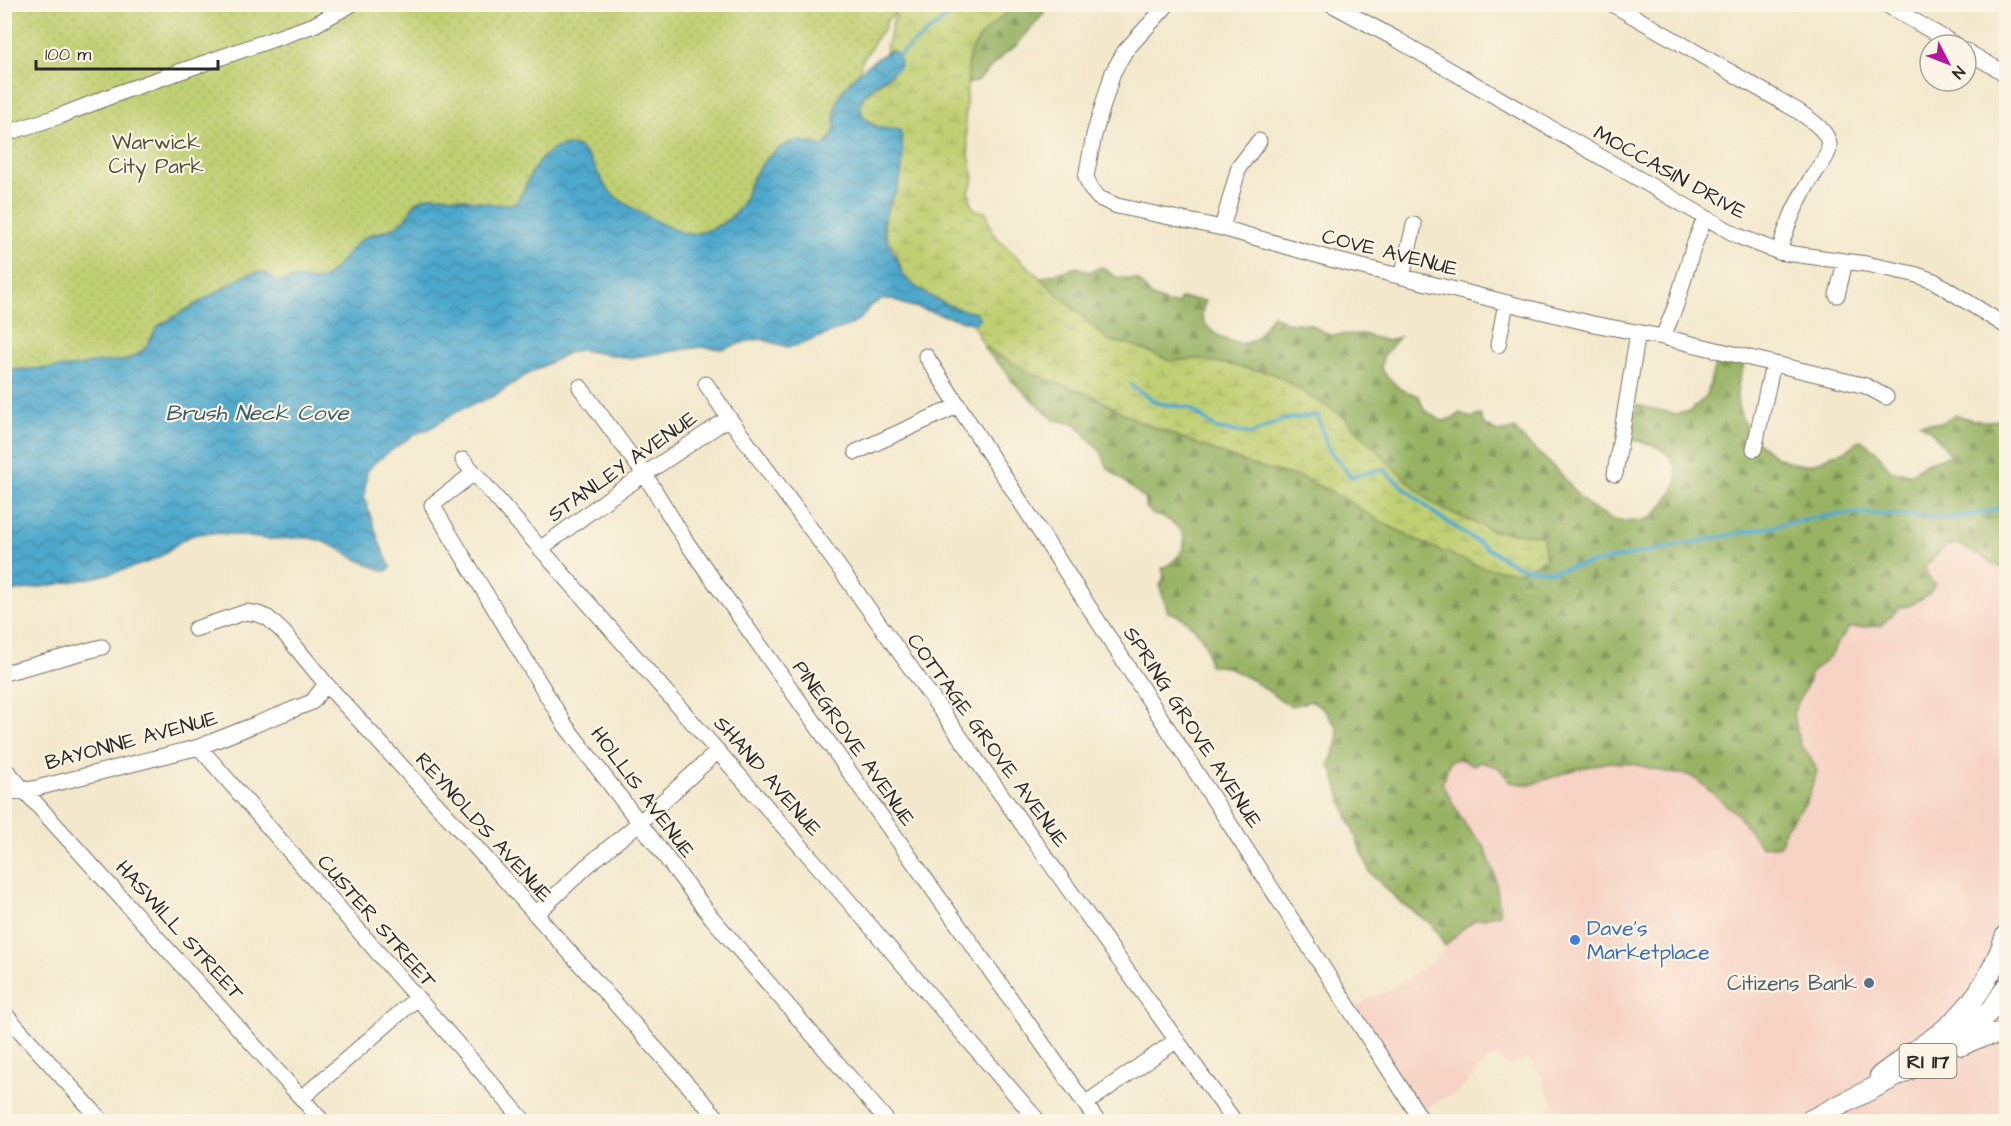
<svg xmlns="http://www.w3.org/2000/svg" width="2011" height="1126" viewBox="0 0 2011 1126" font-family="'Architects Daughter',sans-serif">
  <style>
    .built { fill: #f6d2c4 }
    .forest { fill: url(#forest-firs); stroke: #616e48; stroke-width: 1.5 }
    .wetland { fill: url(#wetland-marsh); stroke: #757d4e; stroke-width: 1.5 }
    .park { fill: url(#park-dots); stroke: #757d4e; stroke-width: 1.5 }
    .water { fill: url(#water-waves); stroke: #3c6a7c; stroke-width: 1.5 }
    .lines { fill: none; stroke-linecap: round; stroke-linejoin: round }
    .stream { stroke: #4ea8cc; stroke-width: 4 }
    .minor-casing { stroke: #716d63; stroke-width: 17 }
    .major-casing { stroke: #716d63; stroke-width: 22 }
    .minor { stroke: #fff; stroke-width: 15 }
    .major { stroke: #fff; stroke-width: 20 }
    .shop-dot { fill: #3f7fe0; stroke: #fcf5e5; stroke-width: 2 }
    .service-dot { fill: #5c6f8a; stroke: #fcf5e5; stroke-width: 2 }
    .labels { text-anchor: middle; stroke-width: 4.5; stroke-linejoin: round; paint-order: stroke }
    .shield { fill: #fcf5e5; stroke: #6a6863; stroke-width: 1.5 }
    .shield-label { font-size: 20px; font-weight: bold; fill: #2b2b2b }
    .park-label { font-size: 21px; fill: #50543d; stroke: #fcf5e5 }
    .street-label { font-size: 21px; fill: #2b2b2b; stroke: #fcf5e5 }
    .shop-label { font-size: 21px; fill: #366cbe; stroke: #fcf5e5; text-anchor: start }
    .service-label { font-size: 21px; fill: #4e5e75; stroke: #fcf5e5; text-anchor: end }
    .water-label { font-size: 22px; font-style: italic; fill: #395d6b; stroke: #fcf5e5 }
  </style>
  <defs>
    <pattern id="forest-firs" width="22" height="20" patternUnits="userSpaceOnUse" patternTransform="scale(1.5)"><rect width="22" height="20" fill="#97b264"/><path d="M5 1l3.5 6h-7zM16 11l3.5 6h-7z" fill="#7b9153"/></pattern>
    <pattern id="wetland-marsh" width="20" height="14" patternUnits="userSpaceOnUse" patternTransform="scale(1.5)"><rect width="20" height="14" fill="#bfcf72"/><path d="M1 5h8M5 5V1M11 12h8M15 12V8" fill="none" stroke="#a4b263"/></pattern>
    <pattern id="park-dots" width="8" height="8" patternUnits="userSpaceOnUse" patternTransform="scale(1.5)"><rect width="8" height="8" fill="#bfcf72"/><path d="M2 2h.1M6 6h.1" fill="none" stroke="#a4b263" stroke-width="1.8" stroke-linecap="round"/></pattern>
    <pattern id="water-waves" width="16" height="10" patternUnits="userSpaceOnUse" patternTransform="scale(1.5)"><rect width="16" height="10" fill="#4ea8cc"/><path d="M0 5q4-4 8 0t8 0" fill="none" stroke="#4189a6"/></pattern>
  </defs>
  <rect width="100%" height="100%" fill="#fcf5e5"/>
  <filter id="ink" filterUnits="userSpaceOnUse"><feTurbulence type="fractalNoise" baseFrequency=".0167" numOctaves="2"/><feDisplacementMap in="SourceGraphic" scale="12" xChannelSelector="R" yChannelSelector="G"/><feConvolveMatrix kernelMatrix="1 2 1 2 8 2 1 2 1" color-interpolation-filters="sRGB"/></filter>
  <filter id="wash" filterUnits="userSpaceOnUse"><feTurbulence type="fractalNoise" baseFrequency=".008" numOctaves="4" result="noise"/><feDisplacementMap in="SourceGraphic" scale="24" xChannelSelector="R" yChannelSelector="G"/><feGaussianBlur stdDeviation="1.35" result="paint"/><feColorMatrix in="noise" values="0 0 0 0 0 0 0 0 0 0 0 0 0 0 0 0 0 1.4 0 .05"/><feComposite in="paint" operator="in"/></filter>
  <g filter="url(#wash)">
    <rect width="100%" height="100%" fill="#f3e8cc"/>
    <path class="built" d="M1959 544 1976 554 1981 555 1995 566 2006 567V1121H1550L1545 1115 1553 1101 1546 1090 1544 1078 1529 1060 1506 1065 1495 1057 1488 1060 1457 1093 1437 1101 1419 1114 1353 1010 1371 997 1391 990 1399 983 1431 964 1460 931 1475 920 1484 846 1466 826 1442 784 1450 761 1459 759 1474 765 1479 762 1498 768 1510 782 1610 761 1633 764 1670 773 1688 775 1697 780 1738 815 1761 847 1784 830 1807 801 1811 758 1800 744 1793 713 1809 681 1810 674 1833 653 1835 646 1849 628 1881 626 1900 607 1909 606 1928 577 1924 567 1945 546Z"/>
    <path class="forest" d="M1015 5H1051L1017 45 1003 55 977 81 968 84 969 54 981 35Z
      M1077 267 1089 272 1102 267 1116 277 1138 280 1152 297 1163 301 1164 303 1178 304 1181 298 1206 301C1204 305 1202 310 1202 315 1204 332 1236 350 1252 341 1260 336 1267 322 1273 315L1286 322 1309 324 1330 335 1362 334 1388 341 1399 337 1383 357 1381 367 1384 373 1400 389 1419 396 1424 410 1442 421 1454 418 1460 413 1471 418 1480 415 1484 424 1497 432 1514 429C1528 445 1545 458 1560 473 1574 488 1582 506 1602 513 1606 515 1608 519 1613 520 1622 522 1642 522 1650 518 1659 512 1674 492 1677 482 1679 472 1673 460 1666 453 1654 442 1633 441 1618 437L1623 402 1676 414 1691 411 1707 395 1718 352 1746 358C1743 370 1737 384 1737 395 1738 432 1774 468 1812 464 1819 463 1826 457 1833 454 1838 453 1842 453 1846 451 1852 446 1854 442 1861 440L1875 450 1891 471 1911 473 1926 463 1951 455 1932 432 1920 423C1937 422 1941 426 1955 414 1975 423 1985 422 2006 419V567L1995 566 1981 555 1976 554 1959 544 1945 546 1925 567 1928 577 1935 584 1929 594 1909 606 1900 607 1881 626 1849 628 1835 646 1833 653 1810 674 1809 681 1793 713 1800 744 1811 758 1817 771 1807 801 1784 830 1781 845 1761 847 1738 815 1697 780 1688 775 1670 773 1633 764 1610 762 1576 769 1530 785 1510 782 1498 767 1479 762 1474 765 1460 759 1450 761 1442 784 1466 826 1484 846 1495 875 1500 914 1475 920 1460 931 1445 946 1432 925 1399 901 1370 873 1343 805 1333 772 1329 764 1337 745 1338 729 1323 708 1312 701 1290 706 1252 680 1227 667 1209 665C1208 659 1208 651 1205 645 1199 630 1184 616 1168 612L1160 587 1164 576 1162 569C1181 558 1195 541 1174 524 1166 518 1162 516 1153 515L1145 506V499L1108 468 1101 452 1076 424 1054 420 1011 380 1008 373 984 349V345L996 354 1093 396 1136 420 1252 465 1301 477 1345 499 1378 520 1423 543 1486 568 1542 536 1493 531 1441 508 1426 498 1394 468 1343 416 1274 374 1199 359 1170 361 1132 345 1108 340 1040 278Z"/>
    <path class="wetland" d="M898 5H1015L981 35 969 54 965 122 969 155 974 178 969 192 972 206 978 211 986 212 992 232 1003 244 1108 340 1132 345 1170 361 1199 359 1274 374 1343 416 1394 468 1426 498 1441 508 1493 531 1542 536 1546 558 1520 572 1486 568 1456 557 1423 543 1378 520 1345 499 1301 477 1252 465 1136 420 1093 396 1038 376 996 354 984 345 973 325 976 313C948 307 923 295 902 275 897 234 868 239 897 190L876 126C841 107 871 89 891 75V50L885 53V51Z"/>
    <path class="park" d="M5 5H893L894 15 887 20 884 29 876 38 872 46 861 62 860 71 842 90 836 115V127L832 138 824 146C814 144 803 140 793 142 774 146 756 169 749 186 746 193 745 200 740 207 733 218 719 226 707 231 702 232 695 235 689 234 672 232 620 203 609 191 598 178 594 159 581 149 570 140 553 148 544 156 530 168 527 188 516 203 490 208 478 200 454 197 442 196 428 200 416 201L403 222 394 228 369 235 323 279 311 282 300 278 277 283C266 270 262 271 246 275L159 326 146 347 135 356 123 361 98 362 73 367 5 370Z"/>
    <path class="water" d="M891 50 899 55 900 66C890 75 879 81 869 90 856 102 858 120 876 126 883 129 892 129 900 130 904 147 904 172 897 189 892 201 884 211 883 224 882 240 899 257 902 275 923 295 948 308 976 313L980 318 974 324 903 304 893 299 881 300 870 306 863 316 853 324 799 345 787 347 761 339 748 341 724 349 700 347 629 358 581 350 570 352 549 363 526 375 494 396 460 410 427 430 415 434 375 462 367 472 364 497 380 544 391 568 386 571C359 565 331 539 307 538 293 537 279 540 266 539 243 537 221 531 198 534 178 538 168 555 151 561 103 579 54 584 5 593V370L73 367 98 362 123 361 135 356 146 347 158 326 246 275C262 270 266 270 277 283 284 281 293 278 300 278 308 279 314 283 322 279 338 272 345 253 358 242 371 231 391 233 403 221 411 213 413 202 424 198 449 189 484 210 516 203 527 188 530 168 544 156 550 151 556 147 564 146 589 141 596 176 609 191 620 203 672 232 689 234 693 235 699 233 703 232 717 228 732 219 740 207 745 200 746 193 749 186 757 167 776 143 798 141 806 140 816 145 825 146 841 129 831 121 837 102 843 82 873 60 891 50Z"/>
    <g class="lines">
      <path class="stream" d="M899 55 952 13 956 4
        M1131 385 1157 403 1190 408 1217 429 1251 434 1282 420 1317 415 1329 450 1351 477 1382 469 1434 513 1488 549 1519 567 1552 571 1819 517 1853 513 1951 518 1986 512 2006 506"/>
    </g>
  </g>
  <g filter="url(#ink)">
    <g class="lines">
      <defs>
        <path id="minor" d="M1168 4 1125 51 1113 72 1094 135 1086 177 1091 189 1099 198 1117 206 1222 228 1334 260 1593 324 1663 337 1866 386 1886 397
          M1331 4 1396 39 1738 236 1779 252 1866 264 1914 274 1934 281 2006 326
          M1612 4 1798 111C1809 119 1828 130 1829 145 1830 154 1821 164 1817 170 1800 194 1787 224 1779 252
          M1885 4 1956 45
          M1966 51 2006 74
          M4 134 60 116 124 91 314 25 352 4
          M1222 228 1239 167 1259 141
          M1402 277 1414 225
          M1837 295 1845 262
          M1663 337 1676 305 1693 248 1705 217
          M1498 345 1506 303
          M926 356 1423 1122
          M706 384 729 418 838 566 1235 1122
          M580 387 645 475 687 543 1098 1122
          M1754 449 1773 364
          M856 452 957 406
          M463 460 840 891 1039 1122
          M474 473 432 505 565 725 712 918 888 1122
          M1615 474 1638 332
          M540 549 609 498 729 418
          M195 629 246 612 258 614 268 618 284 633 326 684 472 843 721 1122
          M4 673 102 647
          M199 747 525 1122
          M4 768 323 1122
          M4 793 33 789 199 747 312 702 326 684
          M536 914 587 866 639 823 718 751
          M4 1013 103 1122
          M302 1098 417 998
          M1085 1104 1177 1040"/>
        <path id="major" d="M1962 1045C1976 1039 1990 1031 2006 1036
          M1880 1076C1899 1061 1920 1048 1940 1033 1973 1008 1993 974 2006 935
          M1807 1122 1934 1057 1974 1026 1992 1009 2006 988"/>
      </defs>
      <use href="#minor" class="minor-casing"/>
      <use href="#major" class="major-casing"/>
      <use href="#minor" class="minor"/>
      <use href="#major" class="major"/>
    </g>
  </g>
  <circle class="shop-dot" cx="1575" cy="940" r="6"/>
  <circle class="service-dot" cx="1869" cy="983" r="6"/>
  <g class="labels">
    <rect class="shield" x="1899.5" y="1044" width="57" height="34" rx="4.5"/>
    <g class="shield-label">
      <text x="1928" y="1068">RI 117</text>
    </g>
    <g class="park-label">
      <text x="156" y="149">Warwick<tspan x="156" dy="24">City Park</tspan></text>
    </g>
    <g class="street-label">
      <text transform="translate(1670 172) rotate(29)" y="7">MOCCASIN DRIVE</text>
      <text transform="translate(1390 252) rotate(14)" y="7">COVE AVENUE</text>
      <text transform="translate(622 466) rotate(-35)" y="7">STANLEY AVENUE</text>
      <text transform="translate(1193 727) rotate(57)" y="7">SPRING GROVE AVENUE</text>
      <text transform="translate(131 740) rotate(-15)" y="7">BAYONNE AVENUE</text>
      <text transform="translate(988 740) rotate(54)" y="7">COTTAGE GROVE AVENUE</text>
      <text transform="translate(854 743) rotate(55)" y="7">PINEGROVE AVENUE</text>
      <text transform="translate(768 776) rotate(49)" y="7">SHAND AVENUE</text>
      <text transform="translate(643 792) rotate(53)" y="7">HOLLIS AVENUE</text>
      <text transform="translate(484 827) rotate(48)" y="7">REYNOLDS AVENUE</text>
      <text transform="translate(377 921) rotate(49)" y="7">CUSTER STREET</text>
      <text transform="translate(180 930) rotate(48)" y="7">HASWILL STREET</text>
    </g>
    <g class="shop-label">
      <text x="1587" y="935">Dave's<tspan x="1587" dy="24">Marketplace</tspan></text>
    </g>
    <g class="service-label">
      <text x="1857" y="990">Citizens Bank</text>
    </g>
    <g class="water-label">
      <text x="257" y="420">Brush Neck Cove</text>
    </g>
  </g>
  <rect width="2011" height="1126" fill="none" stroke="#fcf5e5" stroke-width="24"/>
  <g transform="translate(1948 63) rotate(132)"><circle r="28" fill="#fcf5e5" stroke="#a8a49b" stroke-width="1.5"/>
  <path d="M0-4.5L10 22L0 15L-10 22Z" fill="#b5179e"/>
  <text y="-9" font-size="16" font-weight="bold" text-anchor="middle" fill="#2b2b2b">N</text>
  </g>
  <path d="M36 60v9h182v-9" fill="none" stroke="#2b2b2b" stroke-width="3"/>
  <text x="45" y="60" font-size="18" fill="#2b2b2b" stroke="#fcf5e5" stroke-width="4.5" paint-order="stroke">100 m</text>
</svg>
